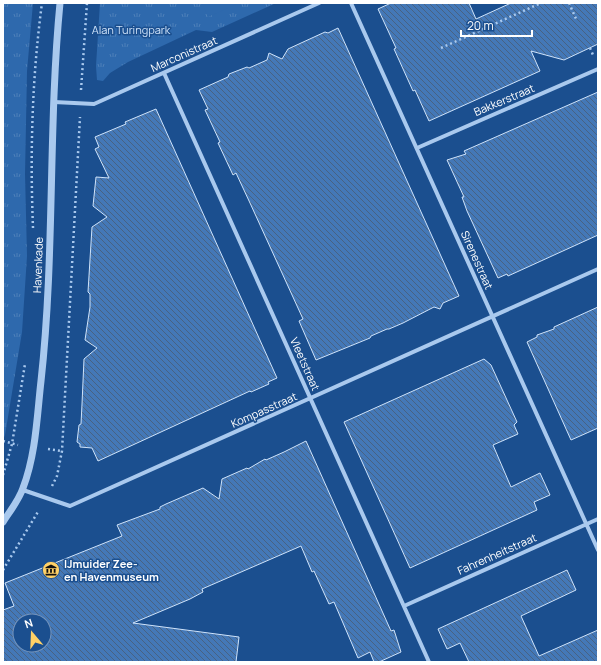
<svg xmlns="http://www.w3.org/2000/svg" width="601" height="665" viewBox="0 0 601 665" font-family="Manrope,sans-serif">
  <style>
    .grass { fill: url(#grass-tufts) }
    .garden { fill: #2e69ad }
    .building { fill: url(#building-back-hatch); stroke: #cfe3fa; fill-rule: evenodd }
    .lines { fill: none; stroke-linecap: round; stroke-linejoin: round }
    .path { stroke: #a9c9ee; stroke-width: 2.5; stroke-dasharray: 2 3; stroke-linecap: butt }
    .minor { stroke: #a9c9ee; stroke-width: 4 }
    .tertiary { stroke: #a9c9ee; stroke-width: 7 }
    .labels { text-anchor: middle; stroke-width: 3; stroke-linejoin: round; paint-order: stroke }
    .park-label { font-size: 11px; fill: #cfe3fa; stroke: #1b4f8f }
    .street-label { font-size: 11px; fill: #fff; stroke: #1b4f8f }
    .poi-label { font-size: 11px; font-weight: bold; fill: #fff; stroke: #1b4f8f; text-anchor: start }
  </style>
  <defs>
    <pattern id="grass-tufts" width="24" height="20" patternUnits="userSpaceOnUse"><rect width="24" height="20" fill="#2e69ad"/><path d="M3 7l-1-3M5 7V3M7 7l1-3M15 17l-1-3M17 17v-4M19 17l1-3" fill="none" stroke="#4d80b9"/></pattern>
    <pattern id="building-back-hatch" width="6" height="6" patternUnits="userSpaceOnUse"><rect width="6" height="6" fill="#4478b7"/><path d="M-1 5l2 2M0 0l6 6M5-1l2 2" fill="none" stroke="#486282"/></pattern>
  </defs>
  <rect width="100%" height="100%" fill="#1b4f8f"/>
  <path class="grass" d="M3 3H33L27 71 25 174 27 256 22 332 5 435 3 440Z
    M100 3H276L212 32 196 30 128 62 110 73 103 81 97 80 96 66Z"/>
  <path class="garden" d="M202 3H239L208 17Z"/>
  <path class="building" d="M391 3H469L476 19 511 3H598V44L564 60 531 51 540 71 429 121 415 90 413 91 394 49 396 48 378 9Z
    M338 28 459 296 443 303 440 309 434 307 403 323 389 329H387L371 336 370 338 316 360 299 321 303 319 250 203 236 173 233 175 218 143 220 142 205 110 208 109 199 90 228 77 229 74 247 67 249 68 267 60 269 53 282 59 288 49 325 32 328 33Z
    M598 92V235L508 276 507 274 498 278 467 211 462 197H464L447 160 466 154 464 151Z
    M156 109 277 378 268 382 269 384 251 392 250 391 98 461 92 448 80 447V444L77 442 79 425 81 424 82 404 84 359 97 348 85 340 90 307V294L88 292 92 227 107 217 93 206 96 177 109 178 95 149 99 147 95 137 126 124 125 122Z
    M598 307V428L571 440 527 342 537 337V335L554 329V327Z
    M484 359 491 365 517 422 514 425 518 434 493 445 511 487 540 473 550 495 534 502 537 510 410 568 344 422Z
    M306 441 391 631 394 630 401 652 379 662H374L370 652 358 658 334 602 329 604 314 571 312 572 301 546 202 589 203 592 190 599 133 623 239 637 236 662H3V610L14 606 5 583 122 536 117 525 160 509V507L166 504 203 488 219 499 222 479 247 468 248 469 265 459 266 460 284 452ZM20 621H44V645H20Z
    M567 570 576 590 521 616 539 656 598 630V662H469L460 643 447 649 438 629Z"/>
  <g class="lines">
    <path class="path" d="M569 3 577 21
      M441 48 541 3
      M590 48 593 55
      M81 90 87 3
      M33 228C30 152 32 78 42 3
      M3 441 18 445
      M48 449 62 451
      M3 475 12 444 25 364
      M52 486 57 476 62 451 80 117
      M3 570 39 510"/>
    <path class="minor" d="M351 3 598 550
      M164 73 429 662
      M54 102 94 104 319 3
      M417 148 598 69
      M23 490 70 506 598 269
      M404 606 598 519"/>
    <path class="tertiary" d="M3 522C10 511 19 500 23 488 36 454 37 416 41 381 55 255 48 128 60 3"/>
  </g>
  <defs>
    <symbol id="museum-disc" viewBox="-11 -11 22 22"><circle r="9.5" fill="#ffd166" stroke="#1b4f8f"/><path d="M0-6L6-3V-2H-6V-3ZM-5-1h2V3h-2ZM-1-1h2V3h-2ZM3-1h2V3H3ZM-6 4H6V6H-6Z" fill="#111"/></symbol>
  </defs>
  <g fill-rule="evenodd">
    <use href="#museum-disc" x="41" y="560" width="20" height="20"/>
  </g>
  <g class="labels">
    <g class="park-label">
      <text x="131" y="34">Alan Turingpark</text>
    </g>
    <g class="street-label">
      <text transform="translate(184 54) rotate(-24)" y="4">Marconistraat</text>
      <text transform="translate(504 100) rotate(-23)" y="4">Bakkerstraat</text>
      <text transform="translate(477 260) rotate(66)" y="4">Sirenestraat</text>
      <text transform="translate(38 265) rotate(-88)" y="4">Havenkade</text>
      <text transform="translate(305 364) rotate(66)" y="4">Vleetstraat</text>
      <text transform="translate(264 410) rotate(-24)" y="4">Kompasstraat</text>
      <text transform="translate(497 554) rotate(-24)" y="4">Fahrenheitstraat</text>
    </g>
    <g class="poi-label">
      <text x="64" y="568">IJmuider Zee-<tspan x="64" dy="13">en Havenmuseum</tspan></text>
    </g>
  </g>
  <rect width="601" height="665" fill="none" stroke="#ffffff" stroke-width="8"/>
  <g transform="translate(32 633) rotate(341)"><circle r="19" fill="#1b4f8f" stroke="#7695bc"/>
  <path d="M0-3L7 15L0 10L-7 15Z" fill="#ffd166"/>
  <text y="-6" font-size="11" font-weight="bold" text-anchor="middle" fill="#ffffff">N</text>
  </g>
  <path d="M461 30v6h71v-6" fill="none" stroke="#ffffff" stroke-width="2"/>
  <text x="467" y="30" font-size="12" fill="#ffffff" stroke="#1b4f8f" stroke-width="3" paint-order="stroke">20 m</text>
</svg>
